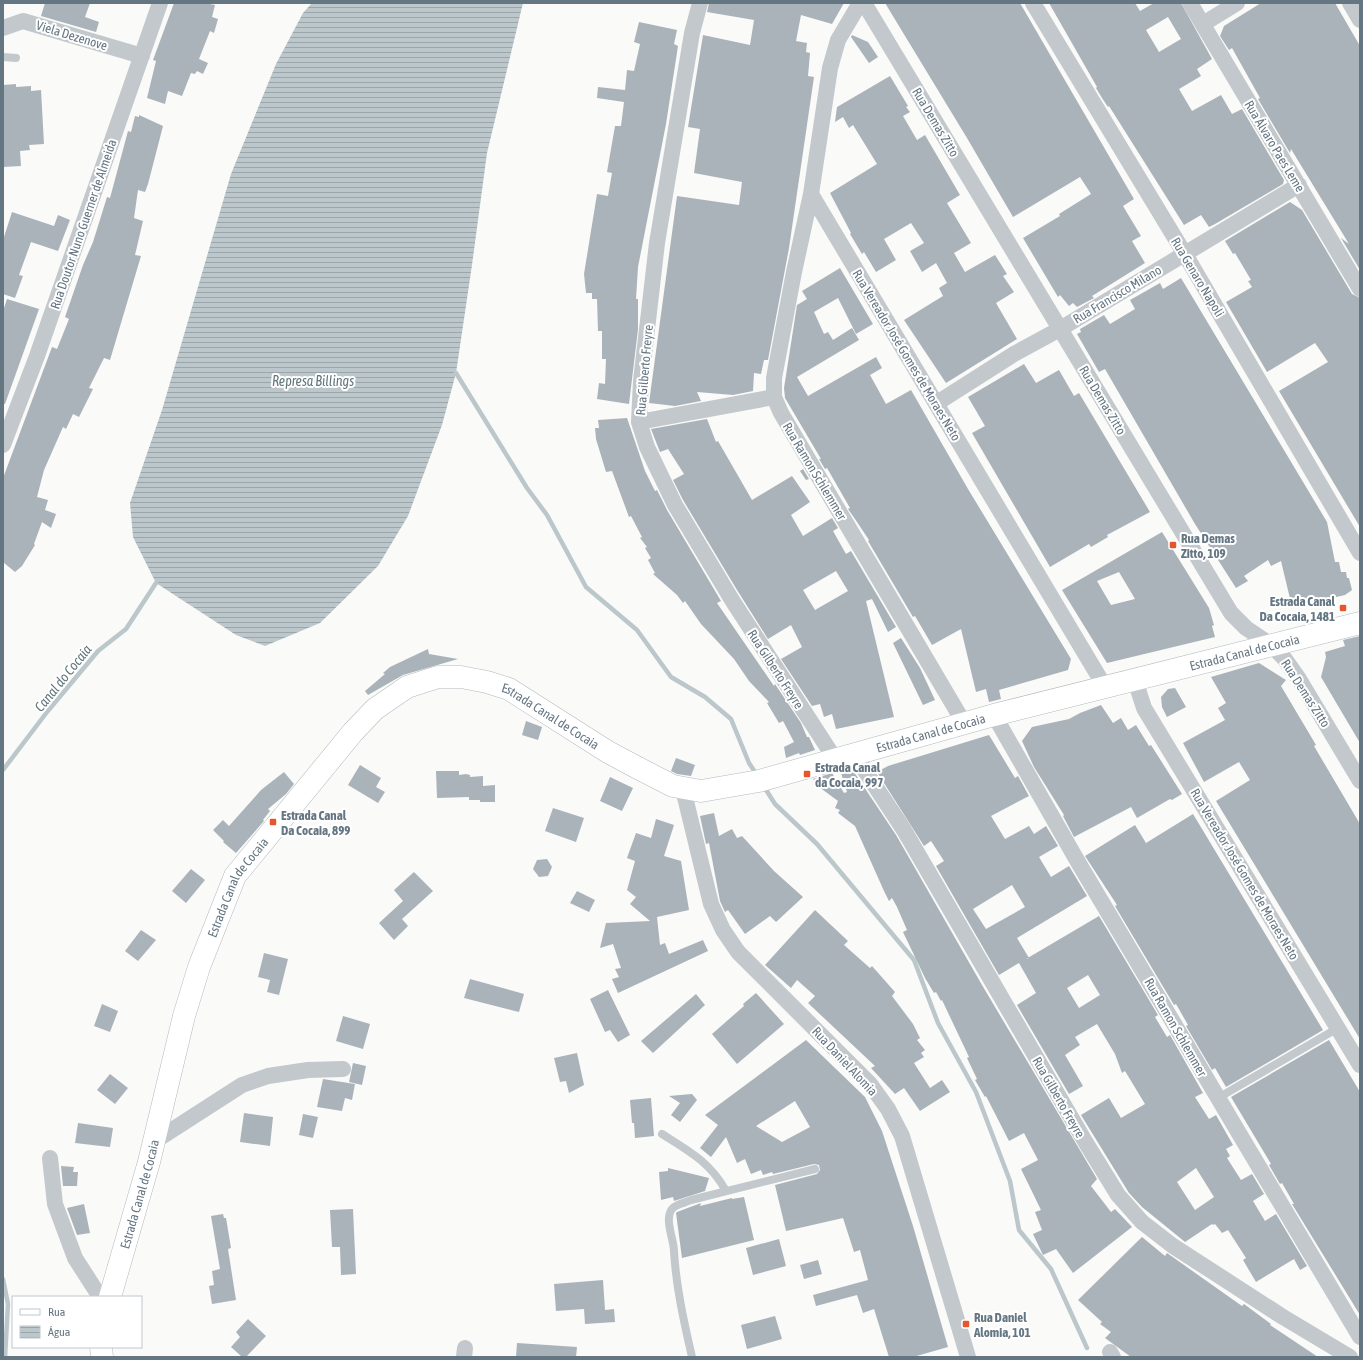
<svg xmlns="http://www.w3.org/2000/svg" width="1363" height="1360" viewBox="0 0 1363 1360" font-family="'Asap Condensed',sans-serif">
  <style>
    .water { fill: url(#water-rules) }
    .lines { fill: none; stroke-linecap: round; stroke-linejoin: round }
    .stream { stroke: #bbc7cb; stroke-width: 4.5 }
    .building { fill: #aab3b9; fill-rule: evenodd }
    .secondary-casing { stroke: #b3babf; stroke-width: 23 }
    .service { stroke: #c3c8cc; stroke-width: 8 }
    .minor { stroke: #c3c8cc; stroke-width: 16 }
    .secondary { stroke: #fff; stroke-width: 22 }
    .poi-dot { fill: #e4572e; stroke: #fff; stroke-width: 1.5 }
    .labels { text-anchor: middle; stroke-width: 4; stroke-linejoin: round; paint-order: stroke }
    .street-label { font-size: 13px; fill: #657683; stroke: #fff }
    .poi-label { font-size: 13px; font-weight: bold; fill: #657683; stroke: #fff; text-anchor: start }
    .water-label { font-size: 14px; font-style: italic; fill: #60757c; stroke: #fff }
  </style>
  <defs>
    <pattern id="water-rules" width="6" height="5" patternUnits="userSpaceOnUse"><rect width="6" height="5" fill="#bbc7cb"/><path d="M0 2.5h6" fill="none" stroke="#9ca6aa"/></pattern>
  </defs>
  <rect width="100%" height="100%" fill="#fafaf8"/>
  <path class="water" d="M312 3H523L487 153 472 265 456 373 442 425 408 516 378 566 320 623 265 646 236 635 156 583 133 537 130 503 162 410 231 174 276 64 303 13Z"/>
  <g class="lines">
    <path class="stream" d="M456 373 527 488 547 515 586 587 637 630 671 677 705 697 731 719 749 763 757 775
      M3 770 47 712 98 651 126 629 156 583
      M763 785 775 804 817 844 914 960 938 1023 976 1092 1010 1181 1019 1230 1051 1269 1087 1348
      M3 1279 8 1304 5 1357"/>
  </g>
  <path class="building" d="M45 3H90L85 17 99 22 96 32 41 16Z
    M174 3H204L215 5 212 17 218 19 214 33 210 31 199 59 208 63 203 74 197 71 195 74 191 73 182 96 168 91 165 104 147 98 156 61 153 60Z
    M709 3H844L832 24 801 15 796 41 807 43 806 52 810 53 808 76 814 77 789 248 768 360H764L761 374 754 373 753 391 733 395 697 392 701 401 675 406 649 403 677 196 739 205 742 182 694 173 700 129 688 127 703 35 750 45 754 20 707 12Z
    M885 3H1020L1134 199 1123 206 1141 236 1132 241 1145 263 1092 296 1094 298 1077 307 1073 303 1069 306 1060 295 1058 297 1023 238 1060 216 1059 214 1091 194 1080 177 1013 217 967 138Z
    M1049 3H1135L1140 11 1154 3H1181L1212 59 1197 69 1201 76 1179 89 1192 111 1221 95 1232 114 1242 109 1284 180 1283 184 1215 224 1209 227 1201 215 1184 225 1109 106 1108 107 1102 98 1096 88 1097 87ZM1168 17 1181 39 1159 52 1146 30Z
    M1261 3H1335L1360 46V270L1341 238 1349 244 1291 149 1290 153 1258 99 1260 98 1232 48 1229 50 1220 36 1224 26Z
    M639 22 677 30 674 44 678 46 666 124 638 267 636 299H638V329L629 404 597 399 599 383 605 384 606 359H602V331H598L597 299H592V293H586L584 274 597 194 608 196 612 173 607 172 615 126H621L624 102 597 98 598 87 625 90 627 70 634 71 640 44 634 42Z
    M852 35 868 42 878 57 869 63 851 37Z
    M890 76 908 106 906 107 910 112 903 116 917 140 925 135 960 195 947 203 971 243 954 253 965 272 995 255 1007 274 1003 276 1014 292 996 303 1017 339 946 383 904 320 943 296 939 288 947 283 936 263 922 272 910 251 924 243 911 223 884 239 896 260 876 272 864 252 862 254 850 234 851 233 830 193 877 164 853 125 849 128 843 117 835 122 837 107Z
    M16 84V87L31 86V91L41 90 44 144 29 145 30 150 20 151 21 166 3 167V85Z
    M139 115 163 126 148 184 145 192 138 190 134 218 143 221 135 255 141 256 110 360 104 358 89 388 93 389 79 417 73 414 66 429 63 427 44 470 37 497 48 500 45 510 56 514 51 528 42 522 34 544 35 545 22 566 15 572 3 562V478L52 347 57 349 69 319 65 317 83 265 93 242 107 197 110 198 128 131 131 132 135 116 139 117Z
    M1290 202 1302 210 1352 294 1360 298V527L1279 391 1328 362 1315 343 1267 372 1226 302 1252 287 1248 281 1251 280 1235 253 1233 254 1225 241Z
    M12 212 54 226 58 215 70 220 58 251 31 242 19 275 23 276 15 298 3 294V240Z
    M840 268 873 324 856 334 838 298 814 312 824 334 828 332 833 340 852 328 859 340 797 377 808 396 876 357 882 368 870 375 886 404 911 390 968 489 1071 659 1068 670 999 690 1001 699 989 702 986 689 976 692 961 629 932 645 915 616 913 617 868 541 869 540 855 519 848 509 850 508 827 468 825 469 819 459H821L785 398 784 388 797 305 807 299 802 291Z
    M1181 278 1327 522 1335 562H1339L1341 572H1346L1347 578H1349L1352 590 1345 595 1292 607 1281 561 1271 566 1268 560 1244 576 1248 581 1236 588 1195 524 1105 369 1099 372 1077 334 1081 332 1080 329 1104 315 1110 324 1135 309 1130 300 1160 283 1163 289Z
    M7 299 39 309 5 404H3V311Z
    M1024 364 1036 383 1059 370 1074 396 1079 393 1150 512 1107 535 1108 537 1091 547 1089 544 1050 567 972 433 985 426 968 397Z
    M627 418 645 471 655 491 657 490 667 510 721 601 717 603 774 686 775 684 801 723 807 737H809L815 750 800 755 799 753 786 758 784 747 794 742 783 721 779 723 767 703 769 702 749 681 734 659 701 624 685 601 683 603 677 595 653 574 655 573 648 560 651 558 645 548 647 547 640 538 642 537 631 516 629 517 612 471 606 472 596 439 595 428H599L598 420Z
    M707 419 716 442 718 441 752 500 792 476 810 502 791 515 803 536 832 518 838 528 833 531 846 554 851 551 896 627 888 632 872 599 866 601 894 717 836 729 832 714 824 717 820 704 812 706 781 659 802 647 791 625 768 639 737 590 683 500 673 480 684 474 668 449 660 452 651 429ZM836 571 848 591 815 610 803 590Z
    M803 469 809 479 806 480 800 471Z
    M1162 532 1209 608 1214 625 1212 626 1215 637 1107 663 1062 590ZM1119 572 1135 599 1111 605 1097 581Z
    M1360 636V743L1321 677 1326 657 1325 652 1345 646 1343 640Z
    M901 638 920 668 935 700 923 705 893 643Z
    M428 649 429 654 458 659 403 675 368 695 365 691 385 674 383 673 390 667Z
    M1259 663 1286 680 1281 686 1316 745 1314 746 1360 824V1039L1216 801 1250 780 1239 762 1204 782 1183 743 1225 720 1218 708 1226 703 1211 677Z
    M1175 688 1186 707 1167 717 1162 707 1161 697 1168 689Z
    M1101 705 1113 723 1121 718 1128 730 1136 725 1149 746 1151 745 1182 794 1172 800 1170 799 1137 818 1131 807 1074 837 1063 816 1064 815 1034 767 1022 741 1032 727 1069 719 1080 713Z
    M526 721 542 727 538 740 522 735Z
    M989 735 1015 778 1018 776 1029 796 991 816 1005 839 1029 826 1034 834 1046 826 1058 846 1039 857 1051 877 1069 866 1087 896 1017 938 1029 958 1026 959 1099 916 1158 1015 1155 1017 1167 1037 1170 1035 1203 1093 1195 1097 1209 1119 1216 1115 1233 1145 1226 1149 1230 1156 1227 1158 1241 1180 1252 1174 1264 1194 1253 1201 1265 1221 1276 1214 1307 1266 1300 1270 1294 1259 1256 1282 1243 1260 1246 1258 1228 1230 1222 1233 1215 1224 1213 1225 1212 1224 1185 1242 1142 1207 1129 1193 1081 1115 1109 1098 1121 1118 1145 1104 1125 1071 1122 1073 1115 1054 1097 1024 1075 1037 1080 1045 1065 1055 1083 1086 1069 1094 1017 1005 1036 993 1019 963 999 975 936 866 944 861 931 841 924 846 877 772 888 766ZM1012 885 1025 907 986 929 973 909ZM1088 975 1100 995 1079 1008 1067 988ZM1196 1168 1214 1197 1195 1210 1177 1182Z
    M676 758 695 765 691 776 677 774 671 771Z
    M360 765 381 778 376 787 385 792 378 803 348 785Z
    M436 771H459V775L466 774 470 775V777L483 776V786L495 785V802H480V800H469V797L437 798Z
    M284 772 294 784 286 794 268 809 270 811 263 820 264 821 236 853 223 842 224 841 213 830 223 820 229 826 261 790Z
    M854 772 896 835 982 985 1097 1179 1091 1186 1111 1212 1115 1209 1132 1227 1073 1273 1056 1249 1043 1255 1033 1234 1042 1230 1035 1212 1041 1210 1021 1169 1038 1160 1024 1133 1009 1141 986 1096 985 1097 975 1080 977 1079 967 1058 969 1057 942 1000 941 1001 936 992 934 993 925 978 903 932 907 930 897 907 892 898 889 901 884 891 855 826 838 813 840 810 835 808 838 801 819 787 813 779 832 773 844 793 847 792 841 773Z
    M610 777 633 788 622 811 600 801Z
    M553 808 584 818 576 842 545 831Z
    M714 813 719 836 732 829 737 838 742 836 774 871 803 897 776 922 770 916 745 934 728 910 725 912 720 901 709 843 706 844 700 816Z
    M1193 814 1323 1030 1226 1087 1215 1068 1212 1070 1186 1026 1188 1025 1176 1004 1174 1005 1115 906 1117 905 1085 856 1135 825 1146 843Z
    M656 819 674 825 664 856 681 861 689 910 657 917 660 945 665 943 669 954 703 940 708 951 618 993 612 979 619 977 615 969 621 968 613 944 600 948 606 923 650 921 630 904 636 897 627 890 635 861 627 858 636 833 651 838Z
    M547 859 552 867 548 876 539 877 533 869 537 860Z
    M191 869 205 880 186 903 172 891Z
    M414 872 433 891 402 919 408 926 394 940 379 923 403 901 394 890Z
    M577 891 595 900 589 912 570 903Z
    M815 910 848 941 844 945 870 968 872 966 895 992 892 996 913 1024 920 1038 917 1040 925 1050 921 1053 924 1057 914 1063 930 1088 942 1080 950 1092 920 1111 904 1088 895 1094 871 1068 875 1066 808 1003 815 996 797 980 791 988 765 965Z
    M141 930 156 940 138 961 125 951Z
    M264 953 288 959 279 995 267 992 270 980 258 977Z
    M470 979 524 994 519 1012 464 998Z
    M608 990 630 1035 618 1042 610 1030 605 1032 590 999Z
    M756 993 784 1024 737 1064 712 1034 744 1006 743 1004Z
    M696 994 705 1005 653 1053 641 1041Z
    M102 1004 118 1011 110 1032 94 1026Z
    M343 1016 370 1024 363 1049 336 1041Z
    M806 1040 865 1097 882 1131 913 1226 948 1347 913 1357H889L874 1309 863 1313 857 1295 816 1306 813 1295 868 1280 860 1250 854 1252 843 1218 786 1231 775 1185 817 1174 820 1170 819 1165 814 1164 773 1174 772 1172 763 1175 761 1170 751 1174 745 1159 737 1163 726 1137 711 1157 700 1148 718 1125 705 1115ZM795 1101 810 1127 782 1142 756 1126Z
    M1329 1040 1360 1092V1315L1292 1204H1294L1282 1183 1280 1184 1269 1165 1271 1164 1231 1097Z
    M577 1053 584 1085 569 1093 566 1081 560 1082 554 1058Z
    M353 1063 366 1066 362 1085 349 1082Z
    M110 1074 128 1088 115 1104 97 1090Z
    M323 1079 355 1084 352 1100 345 1098 342 1111 317 1107Z
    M692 1094 697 1100 680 1122 671 1115 680 1103 669 1096Z
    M651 1098 654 1136 635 1138 634 1123H632L630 1100Z
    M244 1113 273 1117 270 1146 240 1142Z
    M303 1114 318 1117 313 1138 299 1135Z
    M78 1123 113 1128 110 1147 75 1143Z
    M61 1166 74 1167 73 1172H78L77 1186H63Z
    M668 1168 709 1178 705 1191 674 1201 673 1197 661 1200 659 1172 668 1171Z
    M744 1197 754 1240 682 1258 676 1213 677 1212 701 1203 700 1206 732 1198V1199Z
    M84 1204 90 1233 77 1235 67 1208Z
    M353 1209 356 1274 341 1275 340 1247H332L330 1210Z
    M223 1214 224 1218H226L231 1248 228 1249 236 1300 212 1304 209 1286 214 1285 212 1271 220 1269 211 1216Z
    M1142 1237 1165 1256 1167 1253 1242 1306 1244 1304 1271 1324 1270 1325 1318 1357H1131L1105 1338 1111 1332 1100 1324 1102 1322 1078 1300Z
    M779 1239 786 1266 753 1275 746 1248Z
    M818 1260 822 1274 804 1279 800 1265Z
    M603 1280 605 1310 614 1309 615 1322 585 1324 584 1309 556 1311 554 1284Z
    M775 1316 782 1339 747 1349 741 1325Z
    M248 1319 266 1336 246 1357H242L231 1347 240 1337 236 1332Z
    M517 1343 577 1347 576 1357H516Z"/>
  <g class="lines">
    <defs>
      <g id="secondary">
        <path id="s1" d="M110 1297 149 1162 184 1016 199 967 235 876 353 732 375 709 407 687 438 677H461L487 682 509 689 608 752 638 768 673 786 701 791 759 781 994 715 1360 623"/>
        <path d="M101 1347 102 1357"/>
      </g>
    </defs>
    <use href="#secondary" class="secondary-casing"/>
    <path class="service" d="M3 57 16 58
      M1218 1098 1338 1028
      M662 1134C689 1151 710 1162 726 1191
      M692 1357C684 1322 676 1287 674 1251 674 1240 664 1219 672 1209 676 1204 685 1203 691 1200L815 1169"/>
    <path class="minor" d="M700 3 692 33 657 243 641 381 639 422 647 447 675 505 732 600 835 759
      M860 3 838 40 830 68 811 194 794 272 774 378V397L781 413 964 723
      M864 3 1231 613 1246 628 1271 645 1284 658 1299 679 1360 781
      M1033 3 1189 261 1360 553
      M1190 3 1360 289
      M1350 3 1360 20
      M1203 24 1237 3
      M3 28 23 21 142 56
      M811 194 1105 687
      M937 403 1014 354 1060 329 1299 185
      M639 422 774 397
      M3 445 37 356 160 3
      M1135 680 1144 708 1360 1065
      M994 715 1078 862 1360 1337
      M854 754 904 830 1086 1143 1118 1195 1142 1222 1173 1246 1283 1317 1350 1357
      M683 789 711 904 723 930 738 952 870 1084 888 1109 902 1136 968 1357
      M155 1141 242 1085 268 1076 308 1070 343 1069
      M50 1158 55 1204 75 1258 100 1297
      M1110 1352 1113 1357
      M464 1357 465 1348"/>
    <use href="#secondary" class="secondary"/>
  </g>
  <g class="poi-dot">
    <rect x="1169" y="541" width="8" height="8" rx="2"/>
    <rect x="1339" y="604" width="8" height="8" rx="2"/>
    <rect x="803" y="770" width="8" height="8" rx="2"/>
    <rect x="269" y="818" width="8" height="8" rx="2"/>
    <rect x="962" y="1320" width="8" height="8" rx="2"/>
  </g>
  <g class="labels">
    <g class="street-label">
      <text transform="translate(72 35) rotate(17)" y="5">Viela Dezenove</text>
      <text transform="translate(936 122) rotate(59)" y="5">Rua Demas Zitto</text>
      <text transform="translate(1275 146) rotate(59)" y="5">Rua Álvaro Paes Leme</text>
      <text transform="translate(83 224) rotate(-71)" y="5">Rua Doutor Nuno Guerner de Almeida</text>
      <text transform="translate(1198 277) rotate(59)" y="5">Rua Genaro Napoli</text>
      <text transform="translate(1117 294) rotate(-31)" y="5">Rua Francisco Milano</text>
      <text transform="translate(907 355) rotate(59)" y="5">Rua Vereador José Gomes de Moraes Neto</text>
      <text transform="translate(644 370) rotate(-85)" y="5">Rua Gilberto Freyre</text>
      <text transform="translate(1103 400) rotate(59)" y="5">Rua Demas Zitto</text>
      <text transform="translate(815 471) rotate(59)" y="5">Rua Ramon Schlemmer</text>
      <text dy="5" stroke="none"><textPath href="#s1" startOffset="1582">Estrada Canal de Cocaia</textPath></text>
      <text transform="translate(776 669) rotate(57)" y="5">Rua Gilberto Freyre</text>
      <text transform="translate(1306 693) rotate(57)" y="5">Rua Demas Zitto</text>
      <text dy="5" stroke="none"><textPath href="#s1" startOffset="851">Estrada Canal de Cocaia</textPath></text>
      <text dy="5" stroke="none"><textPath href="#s1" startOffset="1258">Estrada Canal de Cocaia</textPath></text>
      <text transform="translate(1245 874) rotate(59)" y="5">Rua Vereador José Gomes de Moraes Neto</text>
      <text dy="5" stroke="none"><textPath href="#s1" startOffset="431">Estrada Canal de Cocaia</textPath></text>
      <text transform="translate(1176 1027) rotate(60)" y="5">Rua Ramon Schlemmer</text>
      <text transform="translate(845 1061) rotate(47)" y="5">Rua Daniel Alomia</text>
      <text transform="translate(1059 1097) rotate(60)" y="5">Rua Gilberto Freyre</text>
      <text dy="5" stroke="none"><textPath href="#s1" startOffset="107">Estrada Canal de Cocaia</textPath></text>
    </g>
    <g class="poi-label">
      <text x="1181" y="543">Rua Demas<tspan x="1181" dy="15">Zitto, 109</tspan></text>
      <text x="1335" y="606" text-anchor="end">Estrada Canal<tspan x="1335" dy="15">Da Cocaia, 1481</tspan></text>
      <text x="815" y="772">Estrada Canal<tspan x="815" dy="15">da Cocaia, 997</tspan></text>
      <text x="281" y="820">Estrada Canal<tspan x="281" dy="15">Da Cocaia, 899</tspan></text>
      <text x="974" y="1322">Rua Daniel<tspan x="974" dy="15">Alomia, 101</tspan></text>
    </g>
    <g class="water-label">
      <text x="313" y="386">Represa Billings</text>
      <text transform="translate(63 678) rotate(-51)" y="5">Canal do Cocaia</text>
    </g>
  </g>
  <rect width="1363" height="1360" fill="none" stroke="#657683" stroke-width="8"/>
  <rect x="12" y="1296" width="130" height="52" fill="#ffffff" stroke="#c1c8cd"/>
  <rect x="20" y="1309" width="20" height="6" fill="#ffffff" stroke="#c1c8cd"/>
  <text x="48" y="1316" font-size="12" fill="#657683">Rua</text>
  <rect x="20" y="1326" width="20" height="12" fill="url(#water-rules)" stroke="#c1c8cd"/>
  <text x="48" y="1336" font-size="12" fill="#657683">Água</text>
</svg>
